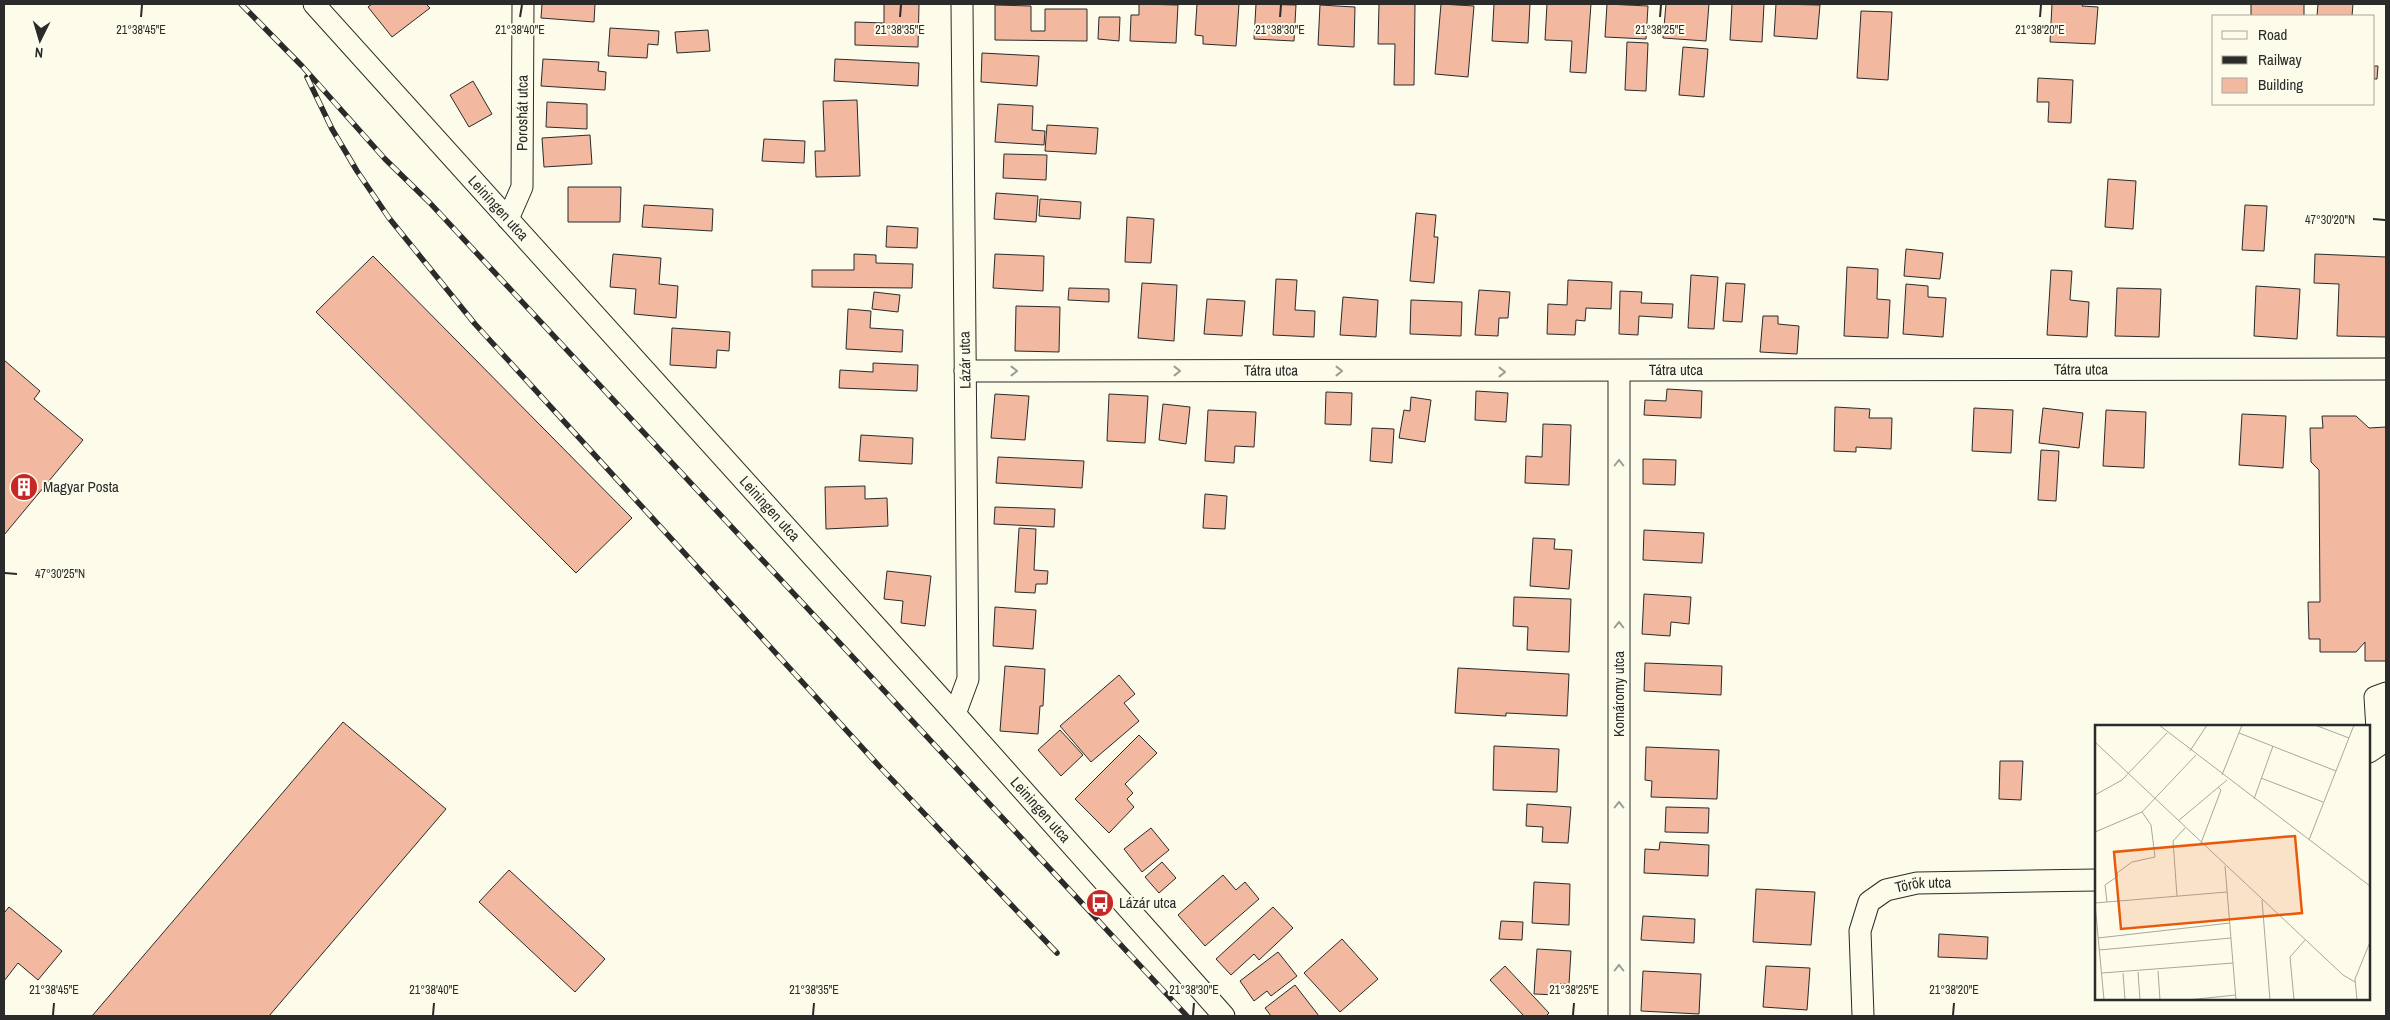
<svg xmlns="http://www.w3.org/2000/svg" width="2390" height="1020" viewBox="0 0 2390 1020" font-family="'Archivo Narrow',sans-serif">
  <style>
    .building { fill: #f2b8a0; stroke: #2b2b2b }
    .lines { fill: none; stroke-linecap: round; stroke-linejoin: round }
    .minor-casing { stroke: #2b2b2b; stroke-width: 23 }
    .minor { stroke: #fdfbea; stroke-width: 21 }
    .rail-casing { stroke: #2b2b2b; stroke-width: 5.5 }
    .rail { stroke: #fdfbea; stroke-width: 4; stroke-dasharray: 11; stroke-linecap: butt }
    .oneway { stroke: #9e9d94 }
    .ticks { fill: none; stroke: #2b2b2b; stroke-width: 2 }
    .labels { text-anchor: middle; stroke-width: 4; stroke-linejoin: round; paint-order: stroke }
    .street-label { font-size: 15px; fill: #2b2b2b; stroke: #fdfbea }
    .poi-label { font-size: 15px; fill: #2b2b2b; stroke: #fdfbea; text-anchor: start }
    .inset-road { fill: none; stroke: #a9a89e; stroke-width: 1 }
    .view { fill: #e8590c; fill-opacity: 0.15; stroke: #e8590c; stroke-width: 2.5 }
    .inset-edge { fill: none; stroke: #2b2b2b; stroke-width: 2.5 }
    .ticks-label { font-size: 12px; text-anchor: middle; fill: #2b2b2b; stroke: #fdfbea; stroke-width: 4; stroke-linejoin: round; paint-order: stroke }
  </style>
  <rect width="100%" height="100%" fill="#fdfbea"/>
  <path class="building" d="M372 4H426L430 8 392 37 368 7Z
    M542 4H595L594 22 541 18Z
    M884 4H919L918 47 855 45V22L884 23Z
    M1139 4 1178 5 1176 43 1130 41 1131 15H1139Z
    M1197 4H1239L1236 46 1203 44V36L1195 35Z
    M1256 4 1296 5 1294 41 1254 39Z
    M1379 4H1415L1414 85H1394L1395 44H1378Z
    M1441 4 1474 6 1468 77 1435 74Z
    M1494 4H1530L1528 43 1492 41Z
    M1547 4H1591L1586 73 1570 72 1572 41 1545 40Z
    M1607 4 1648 6 1646 39 1605 37Z
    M1666 4H1709L1706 41 1663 38Z
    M1732 4H1764L1762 42 1730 40Z
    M1776 4 1820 5 1817 39 1774 36Z
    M2052 4H2083L2082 6 2098 7 2095 44 2050 42Z
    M2251 4H2304V16H2251Z
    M2318 4H2353L2352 16H2317Z
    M995 5 1031 6V31H1045V9H1087V41L995 40Z
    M1320 5 1355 7 1354 47 1318 45Z
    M1861 11 1892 12 1888 80 1857 78Z
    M1099 17H1120L1119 41 1098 39Z
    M610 28 659 31 658 45 648 44 647 58 608 56Z
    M708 30 710 51 677 53 675 32Z
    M1627 42 1648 43 1646 91 1625 90Z
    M1683 47 1708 49 1704 97 1679 95Z
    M982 53 1039 56 1037 86 981 82Z
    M543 59 599 62 598 71 606 72 605 90 541 86Z
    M835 59 919 63 918 86 834 81Z
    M2374 66H2378L2377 79H2374Z
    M2038 78 2073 80 2071 123 2048 122 2049 102H2037Z
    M473 81 492 114 469 127 450 95Z
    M857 100 860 176 816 177 815 151H825L823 101Z
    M547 102 587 104V129L546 127Z
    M998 104 1033 106 1032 130 1045 131 1044 145 995 142Z
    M1047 125 1098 128 1096 154 1045 151Z
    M590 135 592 164 544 167 542 138Z
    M764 139 805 141 804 163 762 161Z
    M1004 154 1047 155 1046 180 1003 178Z
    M2108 179 2136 181 2133 229 2105 227Z
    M568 187H621L620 222H568Z
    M996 193 1038 196 1036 222 994 219Z
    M1040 199 1081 202 1080 219 1039 216Z
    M644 205 713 209 712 231 642 227Z
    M2245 205 2267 206 2264 251 2242 250Z
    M1416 213 1436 215 1434 237H1438L1434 283 1410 281Z
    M1127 217 1154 219 1151 263 1125 262Z
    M887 226 918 228 917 248 886 247Z
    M1906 249 1943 253 1940 279 1904 276Z
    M613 254 661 258 659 284 678 286 676 318 634 314 636 289 610 287Z
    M854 254 876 255V263L913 264 912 288 812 287V270H854Z
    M995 254 1044 256 1043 291 993 288Z
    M2315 254 2386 257V337L2337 336 2339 284 2314 283Z
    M373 256 632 518 576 573 316 312Z
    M1847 267 1878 269 1877 299 1890 300 1888 338 1844 336Z
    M2051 270 2072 271 2070 300 2089 302 2087 337 2047 335Z
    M1691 275 1718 277 1714 329 1688 328Z
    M1276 279 1297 280 1295 310 1315 311 1314 337 1273 335Z
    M1568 280 1612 282 1611 309 1586 308 1585 321 1576 320 1575 335 1547 334 1548 304 1567 305Z
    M1142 283 1177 285 1174 341 1138 338Z
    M1726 283 1745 284 1742 322 1723 321Z
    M1906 284 1928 286V297L1946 298 1943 337 1903 334Z
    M2256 286 2300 289 2297 339 2254 336Z
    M1069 288 1109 289V302L1068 300Z
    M2117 288 2161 289 2159 337 2115 336Z
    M1479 290 1510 292 1508 318H1499L1498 336 1475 335Z
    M1620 291 1642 292 1641 303 1673 304 1672 318 1639 316 1638 335 1619 334Z
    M874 292 900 295 898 312 872 309Z
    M1343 297 1378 300 1376 337 1340 335Z
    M1207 299 1245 301 1242 336 1204 334Z
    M1411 300 1462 302 1461 336 1410 334Z
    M1016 306 1060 307 1059 352 1015 351Z
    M848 309 871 311 870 328 903 330 902 352 846 349Z
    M1763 316H1778V324L1799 326 1797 354 1760 352Z
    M672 328 730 332 729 351 717 350 716 368 670 365Z
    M4 360 40 391 34 399 83 440 4 535Z
    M873 363 918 365 917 391 839 388 840 370 873 372Z
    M1667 389 1702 391 1701 418 1644 415 1645 400 1666 401Z
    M1476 391 1508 393 1506 422 1475 420Z
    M1326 392 1352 393 1351 425 1325 424Z
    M995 394 1029 396 1025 440 991 438Z
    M1109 394 1148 396 1145 443 1107 441Z
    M1411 397 1431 400 1425 442 1399 438 1404 410 1410 411Z
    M1163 404 1190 407 1186 444 1159 440Z
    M1835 407 1870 409 1869 418H1892L1891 449 1856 447V452L1834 451Z
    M1974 408 2013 410 2011 453 1972 451Z
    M2043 408 2083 413 2079 448 2039 443Z
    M1208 410 1256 412 1254 447 1235 446 1234 463 1205 461Z
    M2106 410 2146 412 2144 468 2103 466Z
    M2242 414 2286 416 2283 468 2239 465Z
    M2322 416H2356L2369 428 2386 427V661H2365V642L2356 652H2320V639H2309L2308 602H2320L2319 470 2311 462 2310 428H2323Z
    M1543 424 1571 425 1569 485 1525 483 1526 456 1542 457Z
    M1372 428 1394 429 1392 463 1370 461Z
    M861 435 913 438 912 464 859 461Z
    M2041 450 2059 451 2056 501 2038 500Z
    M998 457 1084 461 1082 488 996 483Z
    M1643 459 1676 460 1675 485 1643 484Z
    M865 486V499L887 498 888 526 826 529 825 487Z
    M1205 494 1227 496 1225 529 1203 528Z
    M995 507 1055 509 1054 527 994 524Z
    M1019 528 1036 529 1034 570 1048 571 1047 584H1036L1035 593 1015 592Z
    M1644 530 1704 533 1702 563 1643 560Z
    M1533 538 1555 539 1554 549 1572 550 1569 589 1530 586Z
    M887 571 931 576 925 626 901 623 903 601 884 599Z
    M1644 594 1691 597 1689 624 1671 622 1670 636 1642 634Z
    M1514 597 1571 599 1569 652 1527 650 1528 627 1513 626Z
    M995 607 1036 610 1033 649 993 646Z
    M1645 663 1722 666 1721 695 1644 691Z
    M1005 666 1045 669 1043 706H1040L1038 734 1000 731Z
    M1458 668 1569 674 1567 716 1506 713V716L1455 713Z
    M1119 675 1135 694 1124 703 1139 721 1091 762 1060 726Z
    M343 722 446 809 269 1016H92Z
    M1060 730 1083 755 1061 776 1038 750Z
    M1139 735 1157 753 1125 784 1133 793 1127 799 1134 807 1109 833 1075 799Z
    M1494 746 1559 749 1557 792 1493 790Z
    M1646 747 1719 750 1717 799 1651 797 1652 781 1645 780Z
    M2000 761H2023L2021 800 1999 799Z
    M1527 804 1571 807 1568 843 1542 842 1543 827 1526 826Z
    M1666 807 1709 808 1708 833 1665 832Z
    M1151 828 1169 850 1142 872 1124 849Z
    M1660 842 1709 845 1708 876 1644 873 1645 849 1659 850Z
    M1162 862 1176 878 1159 893 1145 877Z
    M509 870 605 959 575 992 479 902Z
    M1223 875 1236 890 1245 882 1259 899 1205 946 1178 915Z
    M1534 882 1570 884 1569 925 1532 923Z
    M1756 889 1815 892 1811 945 1753 942Z
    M9 907 62 951 38 980 18 963 4 981V913Z
    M1273 907 1293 928 1259 960 1254 954 1231 975 1216 959Z
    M1643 916 1695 919 1694 943 1641 940Z
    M1501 921 1523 922 1522 940 1499 939Z
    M1939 934 1988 937 1987 959 1938 957Z
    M1342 939 1378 979 1340 1012 1304 973Z
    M1537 949 1571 951 1569 984H1560L1559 995 1534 994Z
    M1278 952 1297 976 1271 996 1267 991 1254 1001 1240 981Z
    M1505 966 1549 1013 1546 1016H1524L1490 980Z
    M1766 966 1810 968 1807 1010 1763 1007Z
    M1643 971 1701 974 1699 1014 1641 1011Z
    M1295 985 1319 1016H1271L1265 1008Z"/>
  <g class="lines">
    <defs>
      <g id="minor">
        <path id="s1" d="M314 4 955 714 1224 1016"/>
        <path id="s2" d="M508 219 522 187 523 4"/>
        <path id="s3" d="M965 371 2386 369"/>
        <path d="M955 714 968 679 962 4"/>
        <path d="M2369 752 2378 746 2375 697 2386 693"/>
        <path d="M1619 1016V372"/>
        <path id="s4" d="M1863 1016 1860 931 1869 902 1886 890 1917 883 2096 880"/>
      </g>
    </defs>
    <use href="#minor" class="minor-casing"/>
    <use href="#minor" class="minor"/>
    <defs>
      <path id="rail" d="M241 4 302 66 385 159 430 203 1187 1016
        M307 77 332 129 357 171 389 218 475 324 879 766 1057 953"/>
    </defs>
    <use href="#rail" class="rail-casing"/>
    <use href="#rail" class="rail"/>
  </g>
  <defs><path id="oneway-chevron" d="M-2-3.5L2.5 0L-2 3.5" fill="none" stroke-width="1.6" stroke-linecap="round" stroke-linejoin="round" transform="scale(1.25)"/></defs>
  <g class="oneway">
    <use href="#oneway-chevron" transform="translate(1014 371)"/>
    <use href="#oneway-chevron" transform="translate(1177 371)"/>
    <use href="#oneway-chevron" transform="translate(1339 371)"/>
    <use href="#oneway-chevron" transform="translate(1502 372)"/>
    <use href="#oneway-chevron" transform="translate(1619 463) rotate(-90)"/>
    <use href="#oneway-chevron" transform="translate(1619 625) rotate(-90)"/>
    <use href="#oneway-chevron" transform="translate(1619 805) rotate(-90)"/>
    <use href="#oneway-chevron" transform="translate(1619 968) rotate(-90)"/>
  </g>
  <path class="ticks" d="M141 17 142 5M520 17 522 5M900 17 901 5M1280 17 1281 5M1660 17 1661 5M2040 17 2041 5M2373 219 2385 220M5 573 17 574M53 1015 54 1003M433 1015 434 1003M813 1015 814 1003M1193 1015 1194 1003M1573 1015 1574 1003M1953 1015 1954 1003"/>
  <defs>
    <symbol id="building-disc" viewBox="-11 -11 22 22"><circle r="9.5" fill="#c62828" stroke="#fdfbea"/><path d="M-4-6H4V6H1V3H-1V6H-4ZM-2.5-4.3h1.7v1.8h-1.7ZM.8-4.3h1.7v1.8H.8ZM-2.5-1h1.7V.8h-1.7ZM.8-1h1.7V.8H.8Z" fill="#fff"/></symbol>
    <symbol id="bus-disc" viewBox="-11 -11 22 22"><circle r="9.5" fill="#c62828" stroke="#fdfbea"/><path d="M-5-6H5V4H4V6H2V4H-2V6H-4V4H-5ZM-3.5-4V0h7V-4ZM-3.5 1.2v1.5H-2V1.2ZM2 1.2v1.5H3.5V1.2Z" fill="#fff"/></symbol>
  </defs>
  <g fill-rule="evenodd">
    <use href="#building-disc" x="8" y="471" width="32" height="32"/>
    <use href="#bus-disc" x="1084" y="887" width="32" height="32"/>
  </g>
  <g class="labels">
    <g class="street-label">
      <text dy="5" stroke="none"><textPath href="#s2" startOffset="109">Poroshát utca</textPath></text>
      <text dy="5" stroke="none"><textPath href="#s1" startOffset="275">Leiningen utca</textPath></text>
      <text transform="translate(965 360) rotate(-91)" y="5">Lázár utca</text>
      <text dy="5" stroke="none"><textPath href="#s3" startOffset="1116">Tátra utca</textPath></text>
      <text dy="5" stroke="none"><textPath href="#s3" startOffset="306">Tátra utca</textPath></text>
      <text dy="5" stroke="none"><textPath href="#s3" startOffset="711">Tátra utca</textPath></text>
      <text dy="5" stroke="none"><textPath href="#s1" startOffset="680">Leiningen utca</textPath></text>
      <text transform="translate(1619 694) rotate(-90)" y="5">Komáromy utca</text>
      <text dy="5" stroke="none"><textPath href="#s1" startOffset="1085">Leiningen utca</textPath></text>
      <text dy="5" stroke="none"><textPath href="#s4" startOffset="174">Török utca</textPath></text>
    </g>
    <g class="poi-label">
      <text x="43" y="492">Magyar Posta</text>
      <text x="1119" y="908">Lázár utca</text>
    </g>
  </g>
  <g transform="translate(2095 725)">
    <rect width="275" height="275" fill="#fdfbea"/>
    <path class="inset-road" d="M64 0 275 161M220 0 254 13M144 8 241 46M0 17 248 250 260 257M95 26 112 0M127 50 147 0M166 53 228 77M0 70 27 55 72 8M159 74 178 21M83 96 132 55M0 107 47 87 101 30M214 115 259 0M106 118 126 65 123 62M130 141 141 275M82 171 78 116 90 103M167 175 175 275M12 177 10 160 23 151 22 148 37 137 60 132 56 100 47 87M0 178 132 167M0 179 9 275M3 213 135 198M4 225 136 213M63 246 65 275M43 247 45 275M7 248 138 238M28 248 30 275M92 275 141 270M199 275 195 232 210 215M262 275 260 254 275 217"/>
    <path class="view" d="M200 111 207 188 26 204 19 127Z"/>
    <rect width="275" height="275" class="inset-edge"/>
  </g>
  <g class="ticks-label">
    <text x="141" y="34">21°38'45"E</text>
    <text x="520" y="34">21°38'40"E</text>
    <text x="900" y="34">21°38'35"E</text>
    <text x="1280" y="34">21°38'30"E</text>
    <text x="1660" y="34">21°38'25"E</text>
    <text x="2040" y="34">21°38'20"E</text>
    <text x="2330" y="224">47°30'20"N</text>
    <text x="60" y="578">47°30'25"N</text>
    <text x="54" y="994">21°38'45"E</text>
    <text x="434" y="994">21°38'40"E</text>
    <text x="814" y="994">21°38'35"E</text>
    <text x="1194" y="994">21°38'30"E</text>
    <text x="1574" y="994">21°38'25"E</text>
    <text x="1954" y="994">21°38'20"E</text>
  </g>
  <rect width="2390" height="1020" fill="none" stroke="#2b2b2b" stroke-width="10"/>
  <rect x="2212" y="15" width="162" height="90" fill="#fdfbea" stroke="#a9a89e"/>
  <rect x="2222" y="31" width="25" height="8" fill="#fdfbea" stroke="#a9a89e"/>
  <text x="2258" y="40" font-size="15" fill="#2b2b2b">Road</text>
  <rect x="2222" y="56" width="25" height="8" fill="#2b2b2b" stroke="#a9a89e"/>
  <text x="2258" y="65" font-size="15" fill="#2b2b2b">Railway</text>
  <rect x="2222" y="78" width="25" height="15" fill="#f2b8a0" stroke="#a9a89e"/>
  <text x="2258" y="90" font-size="15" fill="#2b2b2b">Building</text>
  <g transform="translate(40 40) rotate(185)" stroke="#fdfbea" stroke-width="4" paint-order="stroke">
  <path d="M0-4L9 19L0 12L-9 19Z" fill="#2b2b2b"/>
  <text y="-8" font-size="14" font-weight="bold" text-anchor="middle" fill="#2b2b2b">N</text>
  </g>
</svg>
